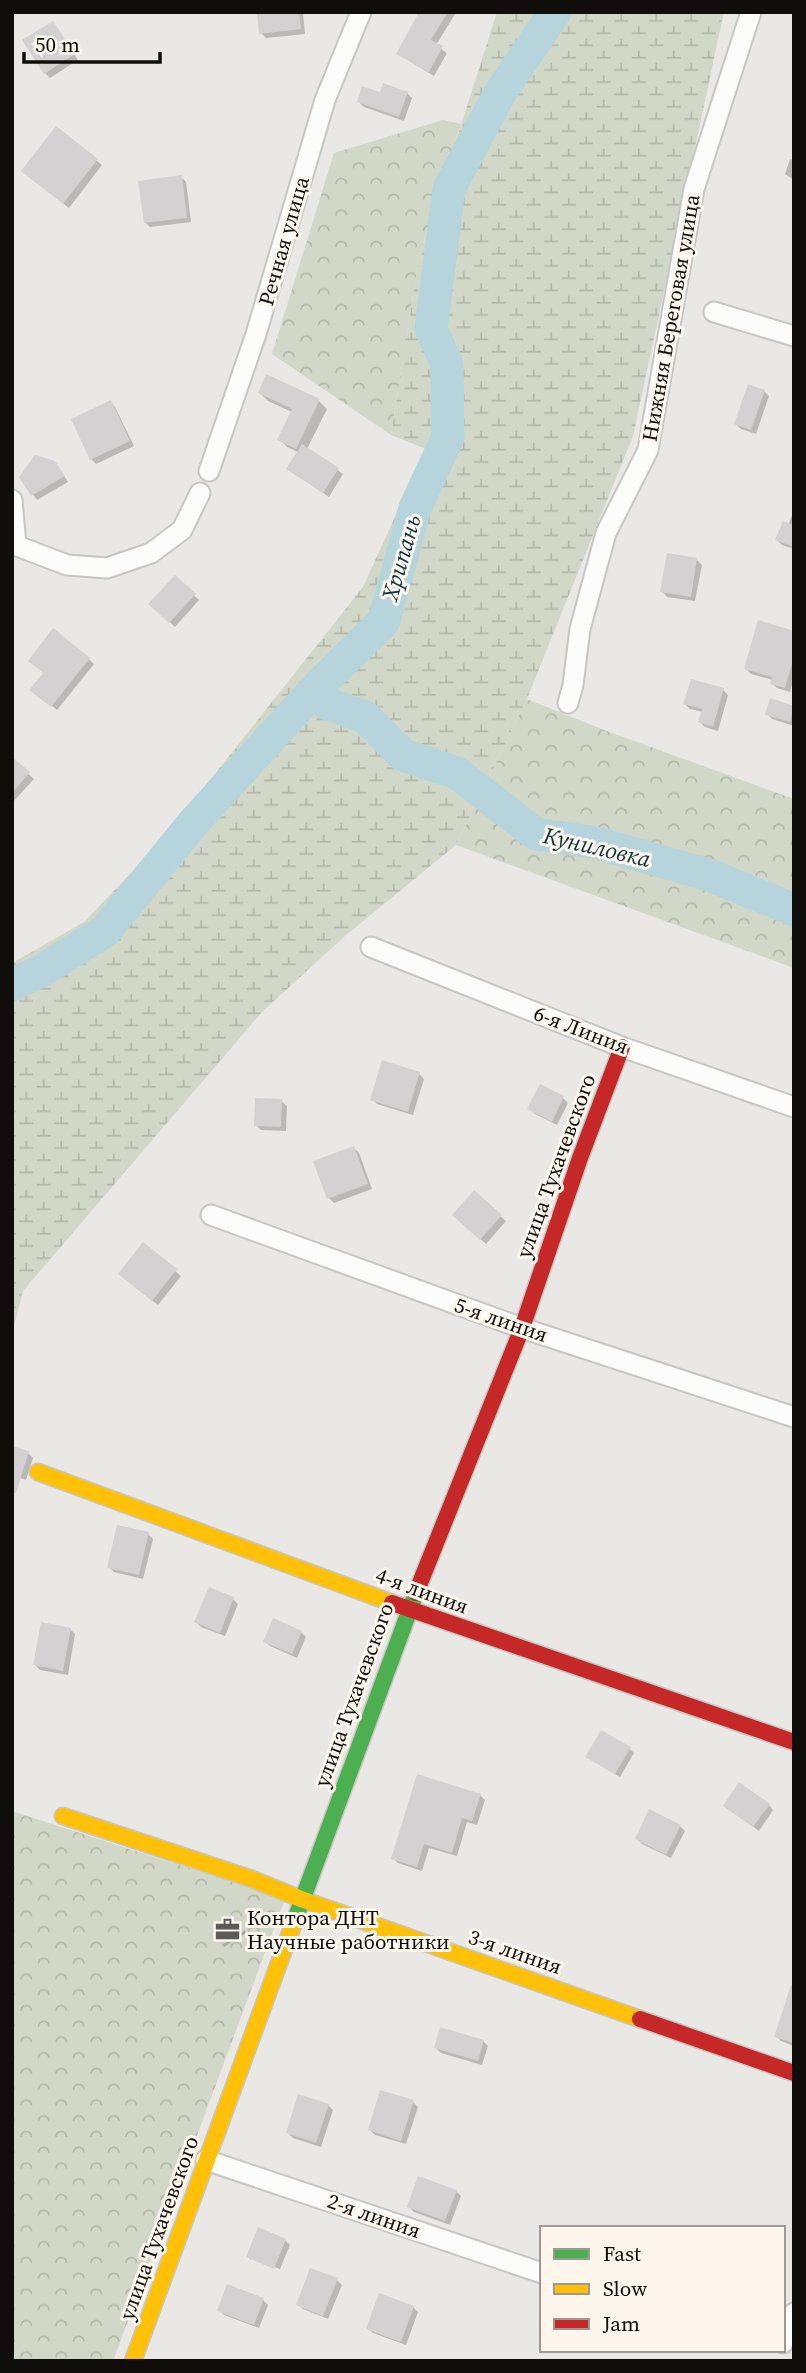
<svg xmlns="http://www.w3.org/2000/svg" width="806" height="2373" viewBox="0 0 806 2373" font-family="'Source Serif 4',serif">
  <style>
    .forest { fill: url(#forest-crowns) }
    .wetland { fill: url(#wetland-marsh) }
    .shadow { fill: #0003 }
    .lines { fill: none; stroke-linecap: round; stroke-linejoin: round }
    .river { stroke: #b6d4db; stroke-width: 33 }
    .building { fill: #d3d1d1 }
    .street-casing { stroke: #c7c6c2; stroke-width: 23 }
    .fast-casing { stroke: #c7c6c2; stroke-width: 19 }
    .slow-casing { stroke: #c7c6c2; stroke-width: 19 }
    .jam-casing { stroke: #c7c6c2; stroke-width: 19 }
    .street { stroke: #fcfcfb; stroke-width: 19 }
    .fast { stroke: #4caf50; stroke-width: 16 }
    .slow { stroke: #ffc107; stroke-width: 16 }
    .jam { stroke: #c62828; stroke-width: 16 }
    .labels { text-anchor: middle; stroke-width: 6; stroke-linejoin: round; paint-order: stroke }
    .street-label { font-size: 21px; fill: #100e0b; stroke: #fcf6ed }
    .poi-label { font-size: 21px; fill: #100e0b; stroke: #fcf6ed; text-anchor: start }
    .water-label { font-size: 23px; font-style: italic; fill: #0b353e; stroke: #fcf6ed }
  </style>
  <defs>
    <pattern id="forest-crowns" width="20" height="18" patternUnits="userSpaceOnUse" patternTransform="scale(1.75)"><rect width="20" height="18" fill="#d2d8c8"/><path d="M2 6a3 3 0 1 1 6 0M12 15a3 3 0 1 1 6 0" fill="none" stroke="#b3b8aa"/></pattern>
    <pattern id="wetland-marsh" width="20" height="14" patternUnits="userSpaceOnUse" patternTransform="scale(1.75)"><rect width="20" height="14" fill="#d2d8c8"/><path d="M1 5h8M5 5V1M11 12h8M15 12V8" fill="none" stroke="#b3b8aa"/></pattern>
  </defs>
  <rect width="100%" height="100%" fill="#eae8e4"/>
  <path class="forest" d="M443 120 461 124 419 257 391 435 272 354 334 153Z
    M527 699 604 730 794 799V968L456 845Z
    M12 1811 285 1899 113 2361H12Z"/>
  <path class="wetland" d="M497 12H724L633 436 527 699 456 845 345 936 262 1012 23 1291 12 1334V963L84 922 160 843 363 587 426 449 391 435 419 257Z"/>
  <path class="shadow" d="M259 12H303L305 34 266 38 261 33Z
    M418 12 455 14 436 45 447 53 434 76 398 54 420 14Z
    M53 23 78 60 50 78 45 73Z
    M407 93 412 98 404 121 364 107 359 102 381 94Z
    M57 129 102 165 69 208 28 176Z
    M790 159 794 161V180L785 174Z
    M181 177 186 182 191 222 150 227 145 222Z
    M764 391 769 396 756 434 741 429 736 424Z
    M260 393 319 401 327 409 307 449 343 474 329 497 288 469 298 452 287 447 280 439 292 412 268 401Z
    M110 402 115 407 134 446 96 464 91 459Z
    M55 462 68 482 37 500 21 477Z
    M794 510V549L782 545 777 540 788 525Z
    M697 560 702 565 695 601 667 597 662 591Z
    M175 577 199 600 175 627 151 604Z
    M794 628V677L790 692 777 688 772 683 773 680 751 674 746 669 793 632Z
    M89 659 94 664 57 710 36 694 44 673Z
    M723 690 728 695 718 731 705 727 700 722 703 712 690 709 685 704Z
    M772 700 794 708V726L772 719 767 714Z
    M12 759 34 779 12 803Z
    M419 1074 424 1079 413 1115 377 1104 372 1099Z
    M541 1087 563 1098 568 1103 557 1125 535 1114 530 1109Z
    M281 1101 287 1106 286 1131 261 1130 256 1125Z
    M354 1148 359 1153 372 1189 334 1203 329 1198Z
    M474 1193 506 1221 486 1244 459 1220Z
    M144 1244 181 1276 158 1305 125 1279Z
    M28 1453 33 1458 26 1480 12 1475Z
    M148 1534 153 1539 143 1579 114 1572 109 1567Z
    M233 1599 238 1604 225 1636 201 1627 196 1622Z
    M70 1629 75 1634 68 1675 40 1670 35 1665Z
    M301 1632 306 1637 297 1658 270 1646 265 1641Z
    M629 1748 634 1753 620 1777 593 1761Z
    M480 1795 485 1800 477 1825 467 1822 457 1856 429 1848 422 1871 398 1863 393 1858Z
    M769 1805 773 1810 759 1831 730 1810Z
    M680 1826 685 1831 671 1858 642 1844 637 1839Z
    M236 1917 246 1933 224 1947 212 1930Z
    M794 2015V2046L781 2041 776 2036Z
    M483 2041 488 2046 482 2065 441 2053 436 2048Z
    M413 2102 418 2107 406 2144 375 2135 370 2130Z
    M328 2105 333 2110 321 2147 293 2138 288 2133Z
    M456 2191 461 2196 450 2225 414 2212 409 2207Z
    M285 2240 290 2245 280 2269 251 2258V2260L248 2257Z
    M337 2280 342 2285 328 2319 303 2309 298 2304Z
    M228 2287 263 2300 268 2305 259 2328 224 2315 219 2310Z
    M413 2307 418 2312 406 2345 373 2333 368 2328Z"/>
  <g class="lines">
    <path class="river" d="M319 685 328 704 365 717 403 755 457 773 536 834 597 843 712 876 794 910
      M12 985 43 970 105 931 195 821 319 685 384 621 415 508 448 437 447 364 431 329 449 189 500 93 555 12"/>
  </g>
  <path class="building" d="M257 12H299L301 29 259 34Z
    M419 12H448L431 40 443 46 429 72 396 54Z
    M53 21 75 54 44 74 22 40Z
    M383 83 408 92 399 117 357 102 362 86 380 92Z
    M56 126 98 159 63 204 21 171Z
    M182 175 187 218 144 223 138 181Z
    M266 374 320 399 296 449 277 440 292 409 258 393Z
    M748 384 765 390 751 430 734 424Z
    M111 400 130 441 90 460 71 419Z
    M302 444 339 468 323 493 286 469Z
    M35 455 55 461 65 476 31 496 19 477Z
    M783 521 794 525V547L775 540Z
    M667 553 697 558 691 597 660 592Z
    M175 575 196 594 169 623 148 604Z
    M758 620 794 631V656L785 688 770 684 772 677 744 669Z
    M53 628 90 658 51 707 29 690 43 673 28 661Z
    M691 679 724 688 713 727 698 722 702 709 683 704Z
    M770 698 794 706 790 722 765 715Z
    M12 757 30 772 12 793Z
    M382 1060 420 1072 408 1112 370 1100Z
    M540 1084 564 1096 552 1122 527 1109Z
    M255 1098 282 1099 281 1127 254 1126Z
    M354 1146 368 1184 327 1199 313 1161Z
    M474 1190 502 1215 480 1240 452 1215Z
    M143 1242 177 1269 152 1301 118 1274Z
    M12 1446 29 1451 16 1493H12Z
    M117 1525 149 1532 139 1575 107 1568Z
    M209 1587 234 1597 220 1633 194 1622Z
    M273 1618 302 1631 292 1654 263 1642Z
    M41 1622 71 1628 63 1671 33 1665Z
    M601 1730 631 1747 615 1774 585 1757Z
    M417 1774 481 1794 472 1821 462 1818 452 1853 424 1844 417 1867 391 1859Z
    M739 1782 770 1804 753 1827 723 1806Z
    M649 1809 681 1825 666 1855 635 1839Z
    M234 1913 245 1930 220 1946 209 1929Z
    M791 1985 794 1986V2043L774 2037Z
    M440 2027 484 2040 478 2061 434 2048Z
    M380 2090 414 2100 401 2141 368 2130Z
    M298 2094 329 2104 316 2143 286 2133Z
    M418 2176 457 2190 445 2221 407 2207Z
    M258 2227 286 2239 274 2269 246 2257Z
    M310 2268 338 2278 323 2316 296 2305Z
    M227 2284 264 2298 254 2325 217 2311Z
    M379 2293 414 2306 401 2342 366 2329Z"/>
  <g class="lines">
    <defs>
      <path id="street" d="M714 312 794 336
        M209 471 256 334 325 100 361 12
        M12 500 16 545
        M12 544 67 565 107 568 151 553 182 530 200 493
        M568 703 573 685 580 629 606 533 648 450 694 189 751 12
        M371 947 622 1047 794 1107
        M211 1215 522 1328 794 1417
        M206 2160 542 2273
        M783 2343 794 2313"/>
      <path id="fast" d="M293 1925 416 1593"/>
      <path id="slow" d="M38 1472 392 1603
        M63 1816 252 1879 301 1899 640 2019
        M133 2361 293 1925"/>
      <path id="jam" d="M416 1593 522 1328 580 1158 622 1047
        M392 1603 794 1742
        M640 2019 794 2073"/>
    </defs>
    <use href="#street" class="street-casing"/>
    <use href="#fast" class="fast-casing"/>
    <use href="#slow" class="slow-casing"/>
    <use href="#jam" class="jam-casing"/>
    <use href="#street" class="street"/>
    <use href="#fast" class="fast"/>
    <use href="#slow" class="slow"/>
    <use href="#jam" class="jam"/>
  </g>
  <defs>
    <symbol id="office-bare" viewBox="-9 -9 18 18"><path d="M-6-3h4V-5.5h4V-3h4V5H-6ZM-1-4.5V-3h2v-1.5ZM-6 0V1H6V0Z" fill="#5c5a57" stroke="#fcf6ed" stroke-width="2.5" paint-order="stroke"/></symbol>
  </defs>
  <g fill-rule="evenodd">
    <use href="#office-bare" x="210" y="1912" width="35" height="35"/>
  </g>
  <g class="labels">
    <g class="street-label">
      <text transform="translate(284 241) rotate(-74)" y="7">Речная улица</text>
      <text transform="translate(671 318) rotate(-80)" y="7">Нижняя Береговая улица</text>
      <text transform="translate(581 1030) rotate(21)" y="7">6-я Линия</text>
      <text transform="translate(556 1166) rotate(-70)" y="7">улица Тухачевского</text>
      <text transform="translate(501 1320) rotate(19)" y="7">5-я линия</text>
      <text transform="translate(422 1591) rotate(20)" y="7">4-я линия</text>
      <text transform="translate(354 1695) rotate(-70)" y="7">улица Тухачевского</text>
      <text transform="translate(515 1952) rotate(19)" y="7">3-я линия</text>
      <text transform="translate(374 2216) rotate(19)" y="7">2-я линия</text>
      <text transform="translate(159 2228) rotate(-70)" y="7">улица Тухачевского</text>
    </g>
    <g class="poi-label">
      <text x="247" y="1925">Контора ДНТ<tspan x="247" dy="24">Научные работники</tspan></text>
    </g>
    <g class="water-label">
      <text transform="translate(401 558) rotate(-74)" y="8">Хрипань</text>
      <text transform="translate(597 847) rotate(13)" y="8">Куниловка</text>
    </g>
  </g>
  <rect width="806" height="2373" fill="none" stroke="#100e0b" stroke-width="28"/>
  <rect x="540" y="2226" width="245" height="126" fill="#fcf6ed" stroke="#9e9993" stroke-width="2"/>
  <rect x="554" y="2249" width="35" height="10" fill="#4caf50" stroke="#9e9993" stroke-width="2"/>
  <text x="603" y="2261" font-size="21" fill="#100e0b">Fast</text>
  <rect x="554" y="2284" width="35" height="10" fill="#ffc107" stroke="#9e9993" stroke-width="2"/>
  <text x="603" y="2296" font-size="21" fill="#100e0b">Slow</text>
  <rect x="554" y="2319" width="35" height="10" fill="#c62828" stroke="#9e9993" stroke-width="2"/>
  <text x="603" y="2331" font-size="21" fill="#100e0b">Jam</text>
  <path d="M24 52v10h136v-10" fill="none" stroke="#100e0b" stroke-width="3.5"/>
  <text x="35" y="52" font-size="21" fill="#100e0b" stroke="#fcf6ed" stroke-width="5" paint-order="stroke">50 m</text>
</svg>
